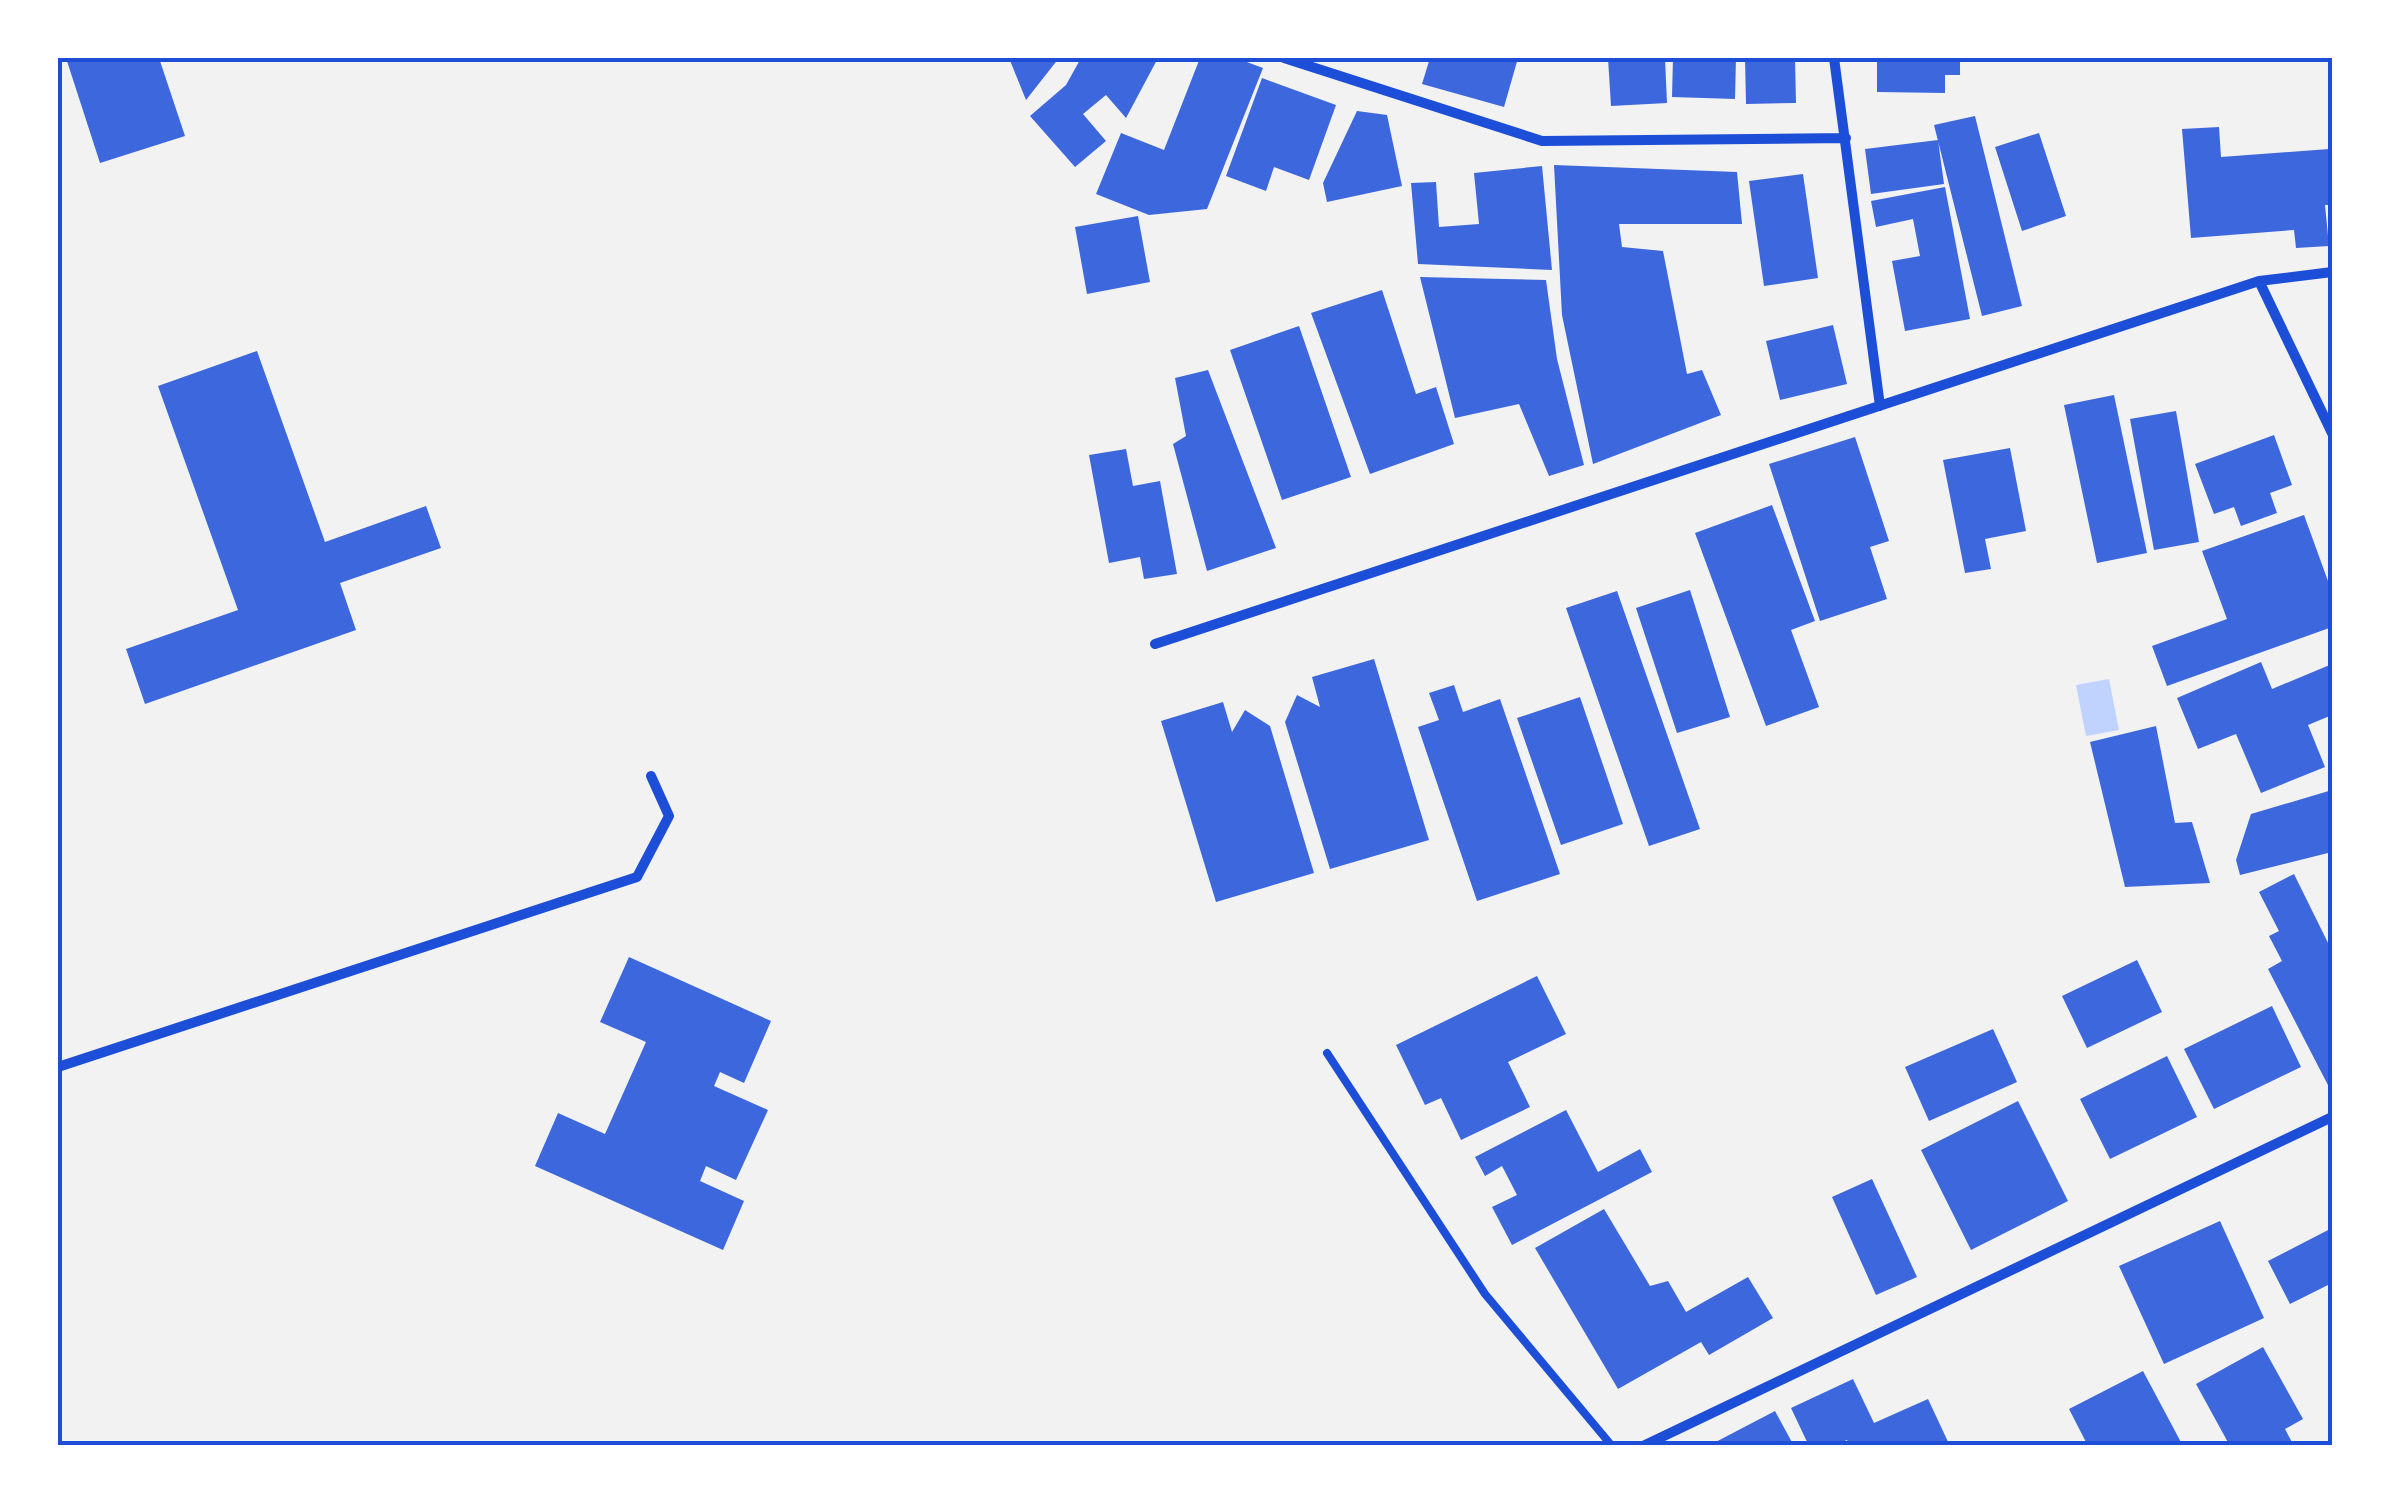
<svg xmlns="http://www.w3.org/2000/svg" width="2390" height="1503" viewBox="0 0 2390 1503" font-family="'Asap Condensed',sans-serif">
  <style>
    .water { fill: #bfd3fe }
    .building { fill: #3d67dc }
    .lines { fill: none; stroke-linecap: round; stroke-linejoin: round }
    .service { stroke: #1d4ed8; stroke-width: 8 }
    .minor { stroke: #1d4ed8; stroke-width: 10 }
    .neatline { fill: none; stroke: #1d4ed8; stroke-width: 4 }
  </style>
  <rect width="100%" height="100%" fill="#f2f2f2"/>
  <path class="water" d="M2109 679 2119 730 2086 736 2076 685Z"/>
  <path class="building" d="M66 58H159L185 136 100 163Z
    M1009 58H1059L1026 100Z
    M1081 58H1158L1126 118 1106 95 1083 114 1106 141 1075 167 1030 116 1066 85Z
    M1200 58H1236L1263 68 1207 209 1149 215 1096 194 1121 133 1164 150Z
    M1430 58H1518L1504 107 1422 84Z
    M1608 58H1665L1667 103 1611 106Z
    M1673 58H1736L1735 99 1672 97Z
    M1745 58H1795L1796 103 1746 104Z
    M1877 58H1960V75H1945V93L1877 92Z
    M1262 78 1336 105 1309 180 1274 167 1266 191 1226 176Z
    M1357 111 1387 115 1402 186 1327 202 1323 183Z
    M1975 116 2022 306 1982 316 1934 125Z
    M2219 127 2221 157 2329 149 2332 174V205H2325L2329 246 2296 248 2294 230 2191 238 2182 129Z
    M2039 133 2066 216 2022 231 1995 147Z
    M1938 140 1944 184 1871 194 1865 149Z
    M1554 165 1737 172 1742 224H1619L1622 247 1663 251 1687 374 1702 370 1721 415 1593 464 1562 315Z
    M1542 166 1552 270 1418 264 1411 183 1436 182 1439 227 1479 224 1474 173Z
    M1803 174 1818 278 1764 286 1749 181Z
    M1945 187 1970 319 1905 331 1892 261 1920 256 1913 219 1876 227 1871 201Z
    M1138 216 1150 282 1087 294 1075 227Z
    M1420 277 1546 280 1557 359 1584 465 1549 476 1519 404 1455 418Z
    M1382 290 1416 394 1436 387 1454 444 1370 474 1311 313Z
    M1833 325 1847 384 1780 400 1766 341Z
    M1299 326 1351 477 1282 500 1230 350Z
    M257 351 325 542 426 506 441 548 340 583 356 630 145 704 126 649 238 610 158 386Z
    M1208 370 1276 548 1207 571 1173 444 1186 436 1175 378Z
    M2114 395 2147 553 2097 563 2064 405Z
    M2176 411 2199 542 2154 550 2130 419Z
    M2274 435 2292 485 2270 493 2277 513 2241 526 2234 507 2214 514 2195 464Z
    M1855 437 1889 541 1870 547 1887 599 1820 621 1769 464Z
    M2010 448 2026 531 1985 539 1991 569 1965 573 1943 460Z
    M1126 449 1133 486 1160 481 1177 574 1144 579 1140 557 1109 563 1089 455Z
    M1772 505 1815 621 1791 630 1819 707 1766 726 1695 533Z
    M2304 515 2332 592V627L2167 686 2152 646 2227 619 2202 551Z
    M1690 590 1730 717 1677 733 1636 608Z
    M1617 591 1700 829 1649 846 1566 608Z
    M1374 659 1429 840 1330 869 1285 722 1297 695 1320 707 1312 677Z
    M2261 662 2272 689 2332 664V715L2308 725 2325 767 2261 793 2236 734 2198 749 2177 698Z
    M1454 685 1463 712 1500 699 1560 874 1477 901 1418 727 1439 720 1429 693Z
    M1580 697 1623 824 1561 845 1517 718Z
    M1223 702 1232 732 1245 710 1270 726 1314 873 1216 902 1161 721Z
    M2156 726 2175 823 2192 822 2210 883 2125 887 2090 742Z
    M2332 790V852L2240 875 2236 860 2251 814Z
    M2294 874 2332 951V1087L2330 1089 2268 969 2282 961 2269 936 2279 931 2259 892Z
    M629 957 771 1021 744 1083 720 1072 714 1086 768 1110 736 1180 706 1166 700 1181 744 1201 723 1250 535 1166 558 1113 605 1134 646 1042 600 1022Z
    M2137 960 2162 1012 2087 1048 2062 996Z
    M1537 976 1566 1034 1508 1062 1530 1107 1461 1140 1441 1098 1425 1105 1396 1045Z
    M2272 1006 2301 1067 2214 1109 2184 1049Z
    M1993 1029 2017 1082 1929 1121 1905 1067Z
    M2167 1056 2197 1117 2110 1159 2080 1099Z
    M2018 1101 2068 1201 1971 1250 1921 1150Z
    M1566 1110 1598 1172 1640 1149 1652 1172 1512 1245 1492 1207 1517 1195 1502 1166 1485 1176 1475 1157Z
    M1872 1179 1917 1277 1876 1295 1832 1197Z
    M1604 1209 1650 1286 1668 1281 1686 1312 1748 1277 1773 1318 1709 1355 1701 1342 1618 1389 1535 1248Z
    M2220 1221 2264 1318 2164 1364 2119 1266Z
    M2332 1228V1283L2290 1304 2268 1261Z
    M2263 1347 2303 1419 2285 1429 2294 1446H2230L2196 1384Z
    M2143 1371 2183 1446H2088L2069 1409Z
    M1853 1379 1874 1423 1928 1399 1950 1446H1850L1847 1440 1834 1446H1809L1791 1408Z
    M1775 1411 1794 1446H1708Z"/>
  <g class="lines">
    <path class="service" d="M1327 1053 1485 1294 1612 1446"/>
    <path class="minor" d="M1284 58 1542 141 1846 138
      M1834 58 1880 406
      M2259 281 2332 433
      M1155 644 2259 281 2332 272
      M58 1067 637 877 669 816 651 776
      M1643 1446 2332 1117"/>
  </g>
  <rect width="2390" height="1503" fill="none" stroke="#ffffff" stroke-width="120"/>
  <rect x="60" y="60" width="2270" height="1383" class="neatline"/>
</svg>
